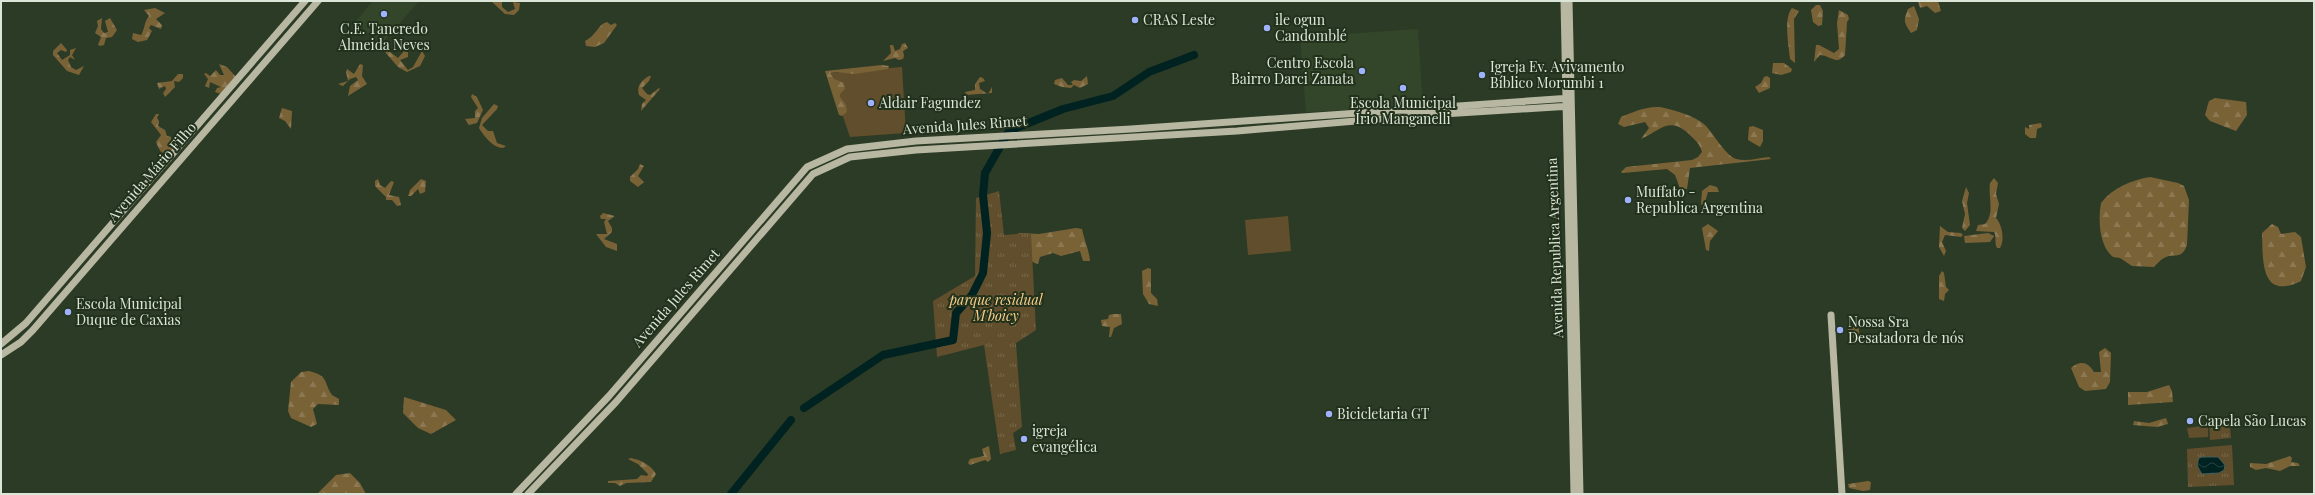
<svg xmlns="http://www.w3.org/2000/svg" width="2315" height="495" viewBox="0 0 2315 495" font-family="'Playfair Display',serif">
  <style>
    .built { fill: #33462a }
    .grass { fill: #614e2c }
    .forest { fill: url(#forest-firs) }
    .park { fill: url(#park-tufts) }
    .water { fill: url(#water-waves); stroke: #425e59 }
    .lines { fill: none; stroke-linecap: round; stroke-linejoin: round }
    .river { stroke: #002322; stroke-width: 8 }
    .secondary { stroke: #b7b7a2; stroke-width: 7 }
    .poi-dot { fill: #9fb3fd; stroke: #22311b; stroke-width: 1.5 }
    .labels { text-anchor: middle; stroke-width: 4; stroke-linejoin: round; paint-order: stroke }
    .poi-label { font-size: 14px; fill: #dce6d8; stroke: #22311b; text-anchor: start }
    .street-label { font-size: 14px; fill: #dce6d8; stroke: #22311b }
    .park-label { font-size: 14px; font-style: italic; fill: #f8d08b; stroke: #22311b }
  </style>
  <defs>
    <pattern id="forest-firs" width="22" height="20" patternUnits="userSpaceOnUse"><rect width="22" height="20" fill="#7a6237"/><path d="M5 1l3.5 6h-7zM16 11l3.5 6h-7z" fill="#8c7853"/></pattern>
    <pattern id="park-tufts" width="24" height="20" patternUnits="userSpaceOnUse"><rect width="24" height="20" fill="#614e2c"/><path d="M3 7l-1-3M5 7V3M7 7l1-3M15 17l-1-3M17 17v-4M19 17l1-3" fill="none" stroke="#77684a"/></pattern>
    <pattern id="water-waves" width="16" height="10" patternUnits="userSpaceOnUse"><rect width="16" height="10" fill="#002322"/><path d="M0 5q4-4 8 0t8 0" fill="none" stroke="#254341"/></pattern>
  </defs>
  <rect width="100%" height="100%" fill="#2c3b25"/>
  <path class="built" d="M373 1H419L381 45 355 22Z
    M1418 29 1423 106 1306 112 1300 37Z"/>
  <path class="grass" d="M902 67 906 133 850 137 828 73Z
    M1288 216 1291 251 1248 255 1245 220Z
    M2208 425V437L2189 438 2187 428Z"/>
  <path class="forest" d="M491 1H502V7L508 12 515 9 513 2 520 3 519 10 514 15 505 14Z
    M1918 1H1938L1941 11 1935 13 1927 6 1920 8Z
    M1816 5H1820L1823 11 1822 25 1818 26 1813 22 1811 10Z
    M1914 6 1919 19 1917 30 1911 33C1904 23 1903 21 1908 9Z
    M155 8 165 13 156 19 162 25 161 29 151 25 149 28 152 31 147 40 138 42 132 39 133 33 141 35C145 29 144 22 149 16L144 10Z
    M1792 8 1799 11 1794 19 1795 63 1790 59C1789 46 1783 19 1792 8Z
    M1839 10 1848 15 1849 19 1847 22 1845 55C1837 66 1829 55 1820 55L1814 62 1816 45H1819L1834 53 1839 49 1837 23Z
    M102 18 101 29 104 33 108 32 105 21 110 18 117 30 112 37 106 38 104 45 100 46 98 45 101 37 95 33 98 26 97 21Z
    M607 22 611 25 615 23 617 25 604 43 595 47 586 46 585 41C596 36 598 24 607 22Z
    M61 43 67 50 66 52 61 50 57 53 62 60 70 55V50L76 48 72 55 75 60 70 57 68 60 71 67 76 70 84 66 79 75 67 71 53 55V51Z
    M905 43 908 48 903 51 904 56 903 59 899 60 895 58 883 61 891 53 890 45H893L895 51 900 49 902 44Z
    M386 49 398 58 404 51H408V57L400 60 408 70 413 67 422 51 425 56 420 66 407 72 398 67 385 52Z
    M1773 63H1784L1792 69 1791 72 1781 75 1772 73Z
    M219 64 227 67 236 77 221 94 215 92 217 88 221 87 210 82 209 88 205 86 208 79 204 74 206 73 210 76 216 70 220 75H224Z
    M360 64 363 65 362 76 367 84 348 96 350 86 358 80 356 77 350 79 343 86 338 84 348 81 346 72 347 69 354 74Z
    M882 65 889 66 888 69 854 74 837 72 830 73 834 79 844 83 845 89 840 94V97L846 105 847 112 842 116 839 115 825 71Z
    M178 74H183V78L179 82 174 81 175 87 165 97 163 93 166 89 165 86 159 89 157 83 172 81Z
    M649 76H651L649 81 642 88 647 94 650 95 659 88 660 89 641 111 642 104 646 100 639 95C636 86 642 80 649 76Z
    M1087 76 1088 84 1080 88 1074 85 1071 88 1062 87 1054 84 1055 80 1062 78 1068 85H1073L1071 82 1074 80 1081 81Z
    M1767 76 1770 78V88L1759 93 1755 87 1761 83 1764 77Z
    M980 77 983 78 985 81 979 83 980 89 988 94 992 87V93L966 95 965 92 975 90V84Z
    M472 94 477 97 483 110 477 123 469 125 465 119 475 118V111L478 108 471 97Z
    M2215 98 2246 102 2247 115 2236 131 2210 121 2205 115 2209 101Z
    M494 104 498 106 497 109 482 125 488 131H493L497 143 506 146 503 148C493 148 484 136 479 128L482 118Z
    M1660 107C1674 110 1694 115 1705 125 1714 134 1725 155 1736 159 1747 162 1758 158 1769 157L1771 159 1690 168 1687 189 1680 188 1675 175 1667 169 1623 173 1621 172 1626 167 1692 160 1698 157 1702 152C1700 144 1695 140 1689 134 1669 116 1661 130 1641 139L1649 128 1645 122 1624 127 1618 124 1621 117C1633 112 1646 106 1660 107Z
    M282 108 292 111 291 129 285 121 279 118Z
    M156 114H159L157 118 159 121 158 126 165 130 167 136 171 137V140L176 139 178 142 169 155C161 154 159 150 156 142L161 135 151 122Z
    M2041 123 2042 127 2037 129 2036 138H2030L2025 134V127L2029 129V125Z
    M1753 126 1763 130V141L1760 147 1748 140 1749 127Z
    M640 164 644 166 638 176 644 182 638 187 630 181V177L638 169Z
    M2150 177 2178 183 2184 186 2189 200 2187 245C2181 261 2175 252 2164 258 2160 260 2157 264 2154 267L2132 266 2120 258 2113 257C2099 246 2098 220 2101 203 2112 188 2132 180 2150 177Z
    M1994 178 1998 183 1996 194 1999 204 1996 218C2002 224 2005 240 2000 248H1997C1994 242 1997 237 1994 232L1976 231 1978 225 1985 224C1995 213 1988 197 1990 183Z
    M378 179 380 185 385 188 391 181 394 182 389 195 399 197 401 205 397 206 392 200H386V197L375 186V181Z
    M421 179 426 181 425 192 420 194 418 189 411 196H408L410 190Z
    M1710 185 1717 187 1719 192H1708L1705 202 1709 210 1706 211 1701 204 1702 191Z
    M1966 187 1969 193 1967 203 1970 225 1965 231 1962 228 1965 214 1962 201Z
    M603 213 615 216 608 221 612 228V232L604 239 617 244V251L606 247 596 234H607L604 222 606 219H601L600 216Z
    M1708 224 1718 231 1710 241 1709 251 1706 250 1702 228Z
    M2272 224 2278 227 2281 234 2295 232 2301 237 2306 267 2301 281C2260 301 2263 260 2262 233Z
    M1940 226 1948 232 1961 233 1963 235 1961 237 1945 235 1942 242 1946 251 1944 256 1939 247Z
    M1076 228 1082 229C1084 240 1089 249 1090 261H1083L1080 251 1061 256 1053 253 1040 257 1038 264C1025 261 1021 245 1016 235L1019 233 1039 234Z
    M1988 233 1994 236 1990 242 1965 243 1964 236Z
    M1148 268 1151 269V293L1157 299 1158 306 1149 304 1143 294 1142 271Z
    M1942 271 1944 273 1946 287 1949 290 1945 294 1944 301 1939 299V276Z
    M1113 314H1121L1122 324 1114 328 1111 337H1109L1110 327 1102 326 1101 320 1108 319 1109 315Z
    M1851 318C1857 321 1860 329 1859 335L1854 338 1848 332V321Z
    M2105 348 2111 353 2110 382 2106 389 2085 391 2079 387 2071 368C2080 360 2088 362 2094 372H2101L2099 352Z
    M309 371C329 376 323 381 332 395L339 399V405L318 404 313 409 317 424 311 427 291 418 288 411 291 382 301 372Z
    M2169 385 2172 391 2173 402 2128 405V392H2147Z
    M404 397 446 410 456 420 431 434 418 428 403 413Z
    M2166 418 2168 424 2157 427 2133 425 2134 421 2149 423Z
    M989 446 991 459 988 462 985 460 970 465 968 463 970 459 984 456 982 449Z
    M2290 456 2292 458 2291 462 2298 463 2300 466H2290L2280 471 2266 468 2256 470 2250 467V463L2266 464Z
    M631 458C641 460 651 465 656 474L651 482 626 483 620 486 615 483H608V481L637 479 641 475 647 476 648 474 638 464 628 459Z
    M350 473 360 483 366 494H317L336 475Z
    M1868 481 1871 482 1870 490 1863 491 1849 488 1848 484Z"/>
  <path class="park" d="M999 191 1004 235 1031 233 1036 330 1016 343 1022 427 1013 433 1016 450 1000 454 984 345 937 357 933 301 975 276 976 198Z
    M2229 417 2231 438 2210 440 2209 419Z
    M2232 445 2234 485 2188 487 2187 449Z"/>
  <path class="water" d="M2202 457H2218L2225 465 2224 470 2219 473 2202 474C2198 467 2196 466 2199 458Z"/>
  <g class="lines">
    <path class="river" d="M804 408 883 355 953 340 956 313 972 295 983 273 987 233 983 195 985 173 1009 131 1063 109 1113 96 1149 72 1194 55
      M731 494 791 420"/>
    <path class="secondary" d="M1564 1 1574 494
      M1569 1 1580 494
      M1831 315 1842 494
      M1 344 26 323 305 1
      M1 355 21 342 33 330 318 1
      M516 494 609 396 807 167 847 149 916 141 1131 129 1571 98
      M528 494 616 402 813 174 850 157 916 150 1237 131 1427 115 1571 106"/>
  </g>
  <g class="poi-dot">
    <circle cx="384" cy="14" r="4"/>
    <circle cx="1135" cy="20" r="4"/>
    <circle cx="1267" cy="28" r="4"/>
    <circle cx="1362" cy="71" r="4"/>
    <circle cx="1482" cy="75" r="4"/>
    <circle cx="1403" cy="88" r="4"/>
    <circle cx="871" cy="103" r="4"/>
    <circle cx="1628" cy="200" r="4"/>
    <circle cx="68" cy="312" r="4"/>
    <circle cx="1840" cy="330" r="4"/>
    <circle cx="1329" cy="414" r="4"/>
    <circle cx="2190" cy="421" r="4"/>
    <circle cx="1024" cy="439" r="4"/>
  </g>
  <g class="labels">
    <g class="poi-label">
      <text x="1143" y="25">CRAS Leste</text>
      <text x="1275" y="25">ile ogun<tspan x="1275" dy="16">Candomblé</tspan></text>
      <text x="384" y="34" text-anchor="middle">C.E. Tancredo<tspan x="384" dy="16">Almeida Neves</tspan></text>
      <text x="1354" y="68" text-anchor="end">Centro Escola<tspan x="1354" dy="16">Bairro Darci Zanata</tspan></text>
      <text x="1490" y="72">Igreja Ev. Avivamento<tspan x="1490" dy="16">Bíblico Morumbi 1</tspan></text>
      <text x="879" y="108">Aldair Fagundez</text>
      <text x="1403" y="108" text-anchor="middle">Escola Municipal<tspan x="1403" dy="16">Írio Manganelli</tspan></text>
      <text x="1636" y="197">Muffato -<tspan x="1636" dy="16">Republica Argentina</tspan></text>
      <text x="76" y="309">Escola Municipal<tspan x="76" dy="16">Duque de Caxias</tspan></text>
      <text x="1848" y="327">Nossa Sra<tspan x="1848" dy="16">Desatadora de nós</tspan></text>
      <text x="1337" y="419">Bicicletaria GT</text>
      <text x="2198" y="426">Capela São Lucas</text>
      <text x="1032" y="436">igreja<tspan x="1032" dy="16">evangélica</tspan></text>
    </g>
    <g class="street-label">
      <text transform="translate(965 125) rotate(-4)" y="5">Avenida Jules Rimet</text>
      <text transform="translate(152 172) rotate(-49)" y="5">Avenida Mário Filho</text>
      <text transform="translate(1555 248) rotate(-92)" y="5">Avenida Republica Argentina</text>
      <text transform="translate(676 298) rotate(-49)" y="5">Avenida Jules Rimet</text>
    </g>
    <g class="park-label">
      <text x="996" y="305">parque residual<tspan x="996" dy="16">M'boicy</tspan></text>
    </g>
  </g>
  <rect width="2315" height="495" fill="none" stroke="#dce6d8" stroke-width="4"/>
</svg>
